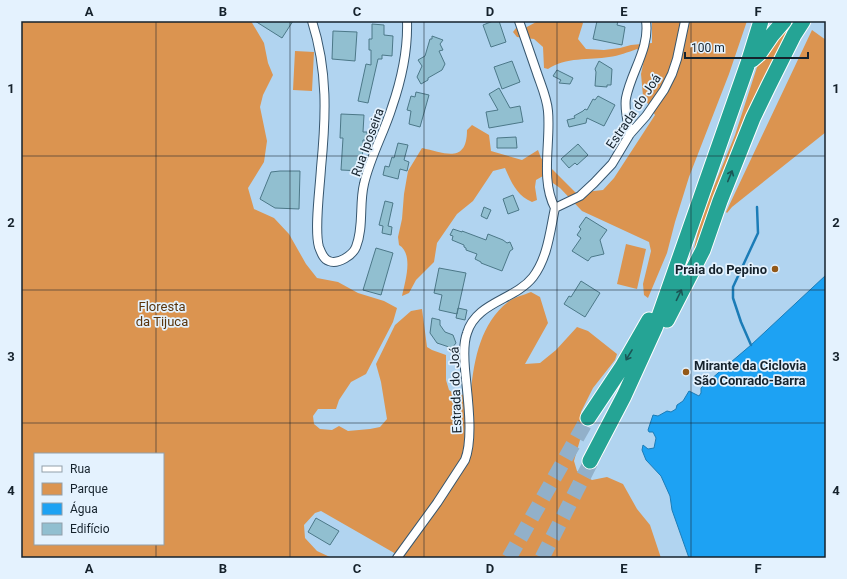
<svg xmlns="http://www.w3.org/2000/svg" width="847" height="579" viewBox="0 0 847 579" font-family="Roboto,sans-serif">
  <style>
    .green { fill: #db9450; fill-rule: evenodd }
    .water { fill: #1da2f3; stroke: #1b7cb7 }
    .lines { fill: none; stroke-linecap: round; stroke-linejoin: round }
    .stream { stroke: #1b7cb7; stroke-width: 2.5 }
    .building { fill: #91bfd0; stroke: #4c7888 }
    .highway-tunnel { stroke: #92b0c9; stroke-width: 15; stroke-dasharray: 15 8; stroke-linecap: butt }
    .street-casing { stroke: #37566e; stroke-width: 10 }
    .highway-casing { stroke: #fff; stroke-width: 17 }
    .street { stroke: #fff; stroke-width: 8 }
    .highway { stroke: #25a495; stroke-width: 15 }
    .oneway { stroke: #1b5656 }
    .grid { fill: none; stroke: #15222c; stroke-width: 1; stroke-opacity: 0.55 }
    .poi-dot { fill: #935817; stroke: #e4f2fe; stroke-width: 1.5 }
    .labels { text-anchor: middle; stroke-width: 3.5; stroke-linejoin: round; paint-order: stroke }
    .street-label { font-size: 13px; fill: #15222c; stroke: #e4f2fe }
    .poi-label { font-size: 13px; font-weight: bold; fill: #15222c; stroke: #e4f2fe; text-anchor: end }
    .park-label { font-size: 13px; fill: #5a340b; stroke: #e4f2fe }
    .neatline { fill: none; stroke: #15222c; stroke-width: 1.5 }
    .grid-label { font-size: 13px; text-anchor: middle; font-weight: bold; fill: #15222c }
  </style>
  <rect width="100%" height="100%" fill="#b1d4f0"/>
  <path class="green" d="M21 21H251L264 43 268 63 273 75 263 95 260 107 267 141 264 162 248 188 254 209 274 218 289 234 306 264 317 278 338 282 358 293 384 301 397 308 393 322 366 374 351 382 339 400 336 409H318L313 416 314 424 320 429 332 430 339 426 348 431 370 429 380 427 387 419 381 382 376 364 395 325 411 311 422 309 427 347 432 350 446 355V380L449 390C459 397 460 396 471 391 474 359 481 323 508 302 514 297 524 295 531 292L540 297 548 323 525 364 540 363 556 350 577 327 588 331 617 354 615 360 593 388 581 412 586 432 580 440 574 461 577 471 592 480 607 477 623 484 637 509 650 525 661 558H403L321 511 315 513 304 525 305 538 317 551 332 558H21ZM35 454H163V544H35Z
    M538 21H581L583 23 578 39 586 49 604 50 620 48 631 45 652 43V21H747L729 74 689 177 675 222 667 253 648 298 644 295 643 284 651 251 649 242 582 211 560 188 543 176 536 180 535 187 537 200 532 202C517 196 511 182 505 168L493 171 473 201 457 214 437 243 434 262 416 280 409 293 402 296C405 282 414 254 399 245L398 237 402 219 404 194 408 171 422 148C445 153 467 164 467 130L472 125 489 135 491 151 522 160 538 150 541 158 576 193 603 190 614 178 655 115 643 96 641 74 645 55 637 49C628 52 619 56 609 57 590 60 565 57 548 69L544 68 543 47 534 39 517 37 513 32 516 28H525Z
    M791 21H797L761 92 692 257 701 218 735 135 758 64 775 40Z
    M812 30 826 40V132L732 207 727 213 726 212Z
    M295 51 314 52 312 91 293 90Z
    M626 244 646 249 637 289 617 284Z"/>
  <path class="water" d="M826 275V558H689L672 510 670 496 661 476 646 460 642 450 643 445 648 449 654 448 656 438 653 432H649L648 430 653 415 658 416 667 411 671 412 676 409 677 405 683 401 689 391 699 396 701 393V388L704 385 751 345Z"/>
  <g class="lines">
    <path class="stream" d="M751 345 741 322 733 298V287L758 233 757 207"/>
  </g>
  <path class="building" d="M255 21H293L282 38Z
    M493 21H499L506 42 491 47 483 25Z
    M597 21H618L617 25 625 27 622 45 593 39Z
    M372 24 384 25V35L393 36 392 56 382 55V59H378L368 103 358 101 366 64 371 65V50H369V39H372Z
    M333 31 357 32 355 61 332 59Z
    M432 36 443 40 440 44 443 50 439 51 445 64 442 70 428 78V80L421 84 417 77 422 66 418 60 425 56 430 39H432Z
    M512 61 520 82 502 89 494 67Z
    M599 61 612 69 611 85H607V87L595 86 596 72 595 69Z
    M557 70 573 78 570 84 559 83 561 80 553 76Z
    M499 88 510 108 520 106 523 122 489 128 486 112 498 110 489 94Z
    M416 92 429 95 420 127 409 124 411 111 407 110 411 96 415 97Z
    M598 96 615 105 604 126 587 118 586 123 569 127 567 120 575 118 574 116 583 111 585 109 587 110 593 99 595 100Z
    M341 114 364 115 363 132H367V140H363L362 171 341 170 343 138H340Z
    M516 137 517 148H497V138Z
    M398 143 408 145 404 160 409 162 407 171 400 169 398 179 383 175 385 166 389 167 392 157 394 158Z
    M578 144 588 155 577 165 575 163 569 168 561 159Z
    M280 171H300L299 209 275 208 260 199 271 172Z
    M513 195 519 210 508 214 503 199Z
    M385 201 393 203 388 226 392 227 391 235 382 233 383 226 379 225Z
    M484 207 491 210 487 219 481 216Z
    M586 217 607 230 600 240 604 254 591 257 588 261 572 251 581 238 577 235 581 229 579 227Z
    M453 229 462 232V231L486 240 488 234 503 240 507 243 510 242 513 249 510 251 502 271 481 263V262L475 259 477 254 466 250V248L464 247V245L452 240 453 236 450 235Z
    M376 248 393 253 381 295 363 290Z
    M439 268 466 273 457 314 439 310 442 295 434 293Z
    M581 281 600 293 585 317 564 304 569 296 571 297Z
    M458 308 467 310 465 320 456 318Z
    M432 318 440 320V325L445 332 453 335 456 343 452 348 437 343 430 333Z
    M316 518 339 531 330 545 308 532Z"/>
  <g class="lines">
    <path class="highway-tunnel" d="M509 558 588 418
      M542 558 597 450"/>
    <defs>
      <path id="street" d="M312 21C328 71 326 117 321 168 320 187 314 230 319 247 321 252 323 259 329 261 338 265 353 255 356 247 364 227 359 204 364 184 370 157 384 133 392 107 402 78 408 51 407 21
        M519 21C525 38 531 56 537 73 541 85 547 98 548 111 551 142 540 180 555 208
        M630 134C628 123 624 109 626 98 631 72 650 48 646 21
        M397 558 437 503 465 460C474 437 467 394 465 369 464 357 463 344 467 333 476 302 515 300 533 277 548 257 550 231 555 208L580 196 594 183 612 164 630 134 646 116 664 90 672 74 677 59 685 21"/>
      <path id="highway" d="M752 60 759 54 772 35 784 21
        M667 320 703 250 720 201 753 118 768 87 794 35 803 21
        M588 418 622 367 649 320
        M590 461 624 396 655 328 748 63 761 21"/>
    </defs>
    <use href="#street" class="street-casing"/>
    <use href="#highway" class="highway-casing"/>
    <use href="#street" class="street"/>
    <use href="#highway" class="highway"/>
  </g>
  <defs><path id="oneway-shaft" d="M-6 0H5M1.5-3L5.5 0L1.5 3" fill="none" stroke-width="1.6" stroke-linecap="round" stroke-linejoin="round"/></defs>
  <g class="oneway">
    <use href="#oneway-shaft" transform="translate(730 176) rotate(-68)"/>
    <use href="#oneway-shaft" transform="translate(679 295) rotate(-64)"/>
    <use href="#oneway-shaft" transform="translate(629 355) rotate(121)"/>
  </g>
  <path class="grid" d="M156 21V454M290 21V558M424 21V558M557 21V558M691 21V558M21 156H826M21 290H826M21 423H826M156 544V558"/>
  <g class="poi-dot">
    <circle cx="775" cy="269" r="4"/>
    <circle cx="686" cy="372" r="4"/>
  </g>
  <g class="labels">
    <g class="street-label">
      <text transform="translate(633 111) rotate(-56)" y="5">Estrada do Joá</text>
      <text transform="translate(367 142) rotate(-70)" y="5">Rua Iposeira</text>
      <text transform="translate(455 390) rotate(-92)" y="5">Estrada do Joá</text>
    </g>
    <g class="poi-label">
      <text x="767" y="274">Praia do Pepino</text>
      <text x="694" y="370" text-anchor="start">Mirante da Ciclovia<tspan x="694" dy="15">São Conrado-Barra</tspan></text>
    </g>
    <g class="park-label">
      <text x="162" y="311">Floresta<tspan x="162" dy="15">da Tijuca</tspan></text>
    </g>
  </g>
  <rect width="847" height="579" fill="none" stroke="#e4f2fe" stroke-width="44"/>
  <rect x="34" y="453" width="130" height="92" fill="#e4f2fe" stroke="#919faa"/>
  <rect x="42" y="466" width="20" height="6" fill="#ffffff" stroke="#919faa"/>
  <text x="70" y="473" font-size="12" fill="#15222c">Rua</text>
  <rect x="42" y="483" width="20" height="12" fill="#db9450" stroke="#919faa"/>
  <text x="70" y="493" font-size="12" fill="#15222c">Parque</text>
  <rect x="42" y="503" width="20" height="12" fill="#1da2f3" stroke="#919faa"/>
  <text x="70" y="513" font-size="12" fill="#15222c">Água</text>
  <rect x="42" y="523" width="20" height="12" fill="#91bfd0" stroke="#919faa"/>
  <text x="70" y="533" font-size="12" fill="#15222c">Edifício</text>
  <path d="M685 52v6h123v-6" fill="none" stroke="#15222c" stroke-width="2"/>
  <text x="691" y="52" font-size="12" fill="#15222c" stroke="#e4f2fe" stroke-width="3" paint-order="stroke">100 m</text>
  <rect x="22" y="22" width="803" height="535" class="neatline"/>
  <g class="grid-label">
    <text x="89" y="16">A</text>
    <text x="223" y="16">B</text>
    <text x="357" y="16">C</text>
    <text x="490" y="16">D</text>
    <text x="624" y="16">E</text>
    <text x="758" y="16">F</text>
    <text x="11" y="93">1</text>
    <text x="836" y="93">1</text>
    <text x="11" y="227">2</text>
    <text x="836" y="227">2</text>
    <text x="11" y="361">3</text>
    <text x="836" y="361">3</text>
    <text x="11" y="495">4</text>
    <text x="836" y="495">4</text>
    <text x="89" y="573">A</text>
    <text x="223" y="573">B</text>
    <text x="357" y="573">C</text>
    <text x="490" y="573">D</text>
    <text x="624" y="573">E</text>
    <text x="758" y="573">F</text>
  </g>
</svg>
